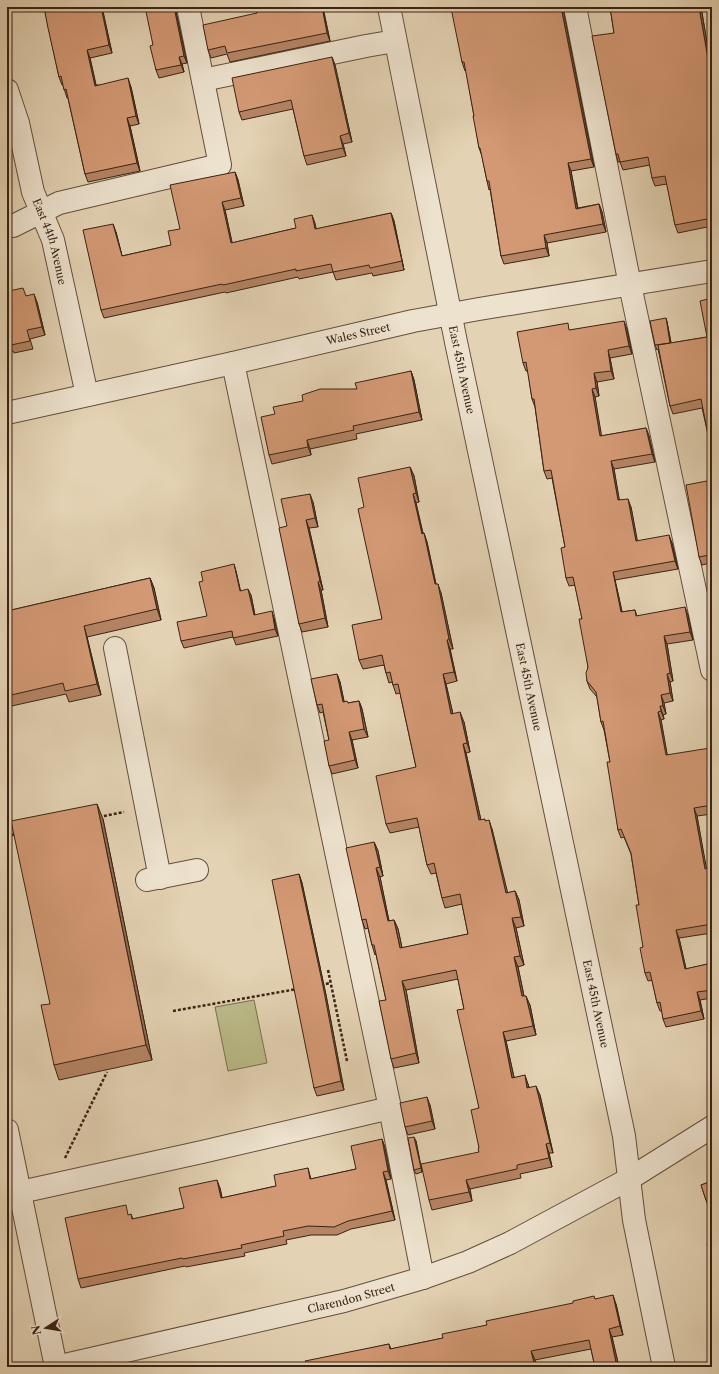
<svg xmlns="http://www.w3.org/2000/svg" width="719" height="1374" viewBox="0 0 719 1374" font-family="'Libre Caslon Text',serif">
  <style>
    .green { fill: #baba88; stroke: #7a6e4e }
    .lines { fill: none; stroke-linecap: round; stroke-linejoin: round }
    .minor-casing { stroke: #644f3c; stroke-width: 24 }
    .path { stroke: #3a2314; stroke-width: 2.5; stroke-dasharray: 3 2; stroke-linecap: butt }
    .minor { stroke: #ede2ce; stroke-width: 22 }
    .wall { fill: #b58464; stroke: #3a2314 }
    .shaded-wall { fill: #946b51; stroke: #3a2314 }
    .building { fill: #d39974; stroke: #3a2314 }
    .labels { text-anchor: middle; stroke-width: 4; stroke-linejoin: round; paint-order: stroke }
    .street-label { font-size: 11px; fill: #3a2314; stroke: #ede2ce }
  </style>
  <rect width="100%" height="100%" fill="#e3d2b3"/>
  <filter id="stains"><feTurbulence type="fractalNoise" baseFrequency=".005" numOctaves="4"/><feColorMatrix values="0 0 0 0 .2 0 0 0 0 .09 0 0 0 0 .02 0 0 0 .5 -.17"/></filter>
  <radialGradient id="worn" r=".72"><stop offset=".6" stop-color="#630" stop-opacity="0"/><stop offset="1" stop-color="#630" stop-opacity=".3"/></radialGradient>
  <path class="green" d="M254 1000 267 1063 228 1071 215 1007Z"/>
  <g class="lines">
    <defs>
      <g id="minor">
        <path id="s1" d="M389 7 456 342 624 1136 634 1220 664 1367"/>
        <path d="M575 7 630 285 712 670"/>
        <path d="M203 80 366 46 395 41"/>
        <path id="s2" d="M7 90 18 123 33 192 53 240 87 395"/>
        <path d="M7 227 13 226 59 203 220 165 188 7"/>
        <path d="M233 363 390 1108 423 1278"/>
        <path id="s3" d="M7 413 233 363 413 321 479 309 712 271"/>
        <path d="M115 648 160 878"/>
        <path d="M147 880 197 870"/>
        <path d="M7 1130 56 1367"/>
        <path d="M7 1195 202 1152 390 1108"/>
        <path id="s4" d="M56 1367 344 1301 423 1278 468 1262 510 1243 629 1179 712 1127"/>
      </g>
    </defs>
    <use href="#minor" class="minor-casing"/>
    <path class="path" d="M99 817 124 812
      M7 836 16 834
      M328 970 347 1061
      M321 985 330 983
      M173 1011 297 989
      M65 1158 107 1072"/>
    <use href="#minor" class="minor"/>
  </g>
  <path class="wall" d="M44 7H102L112 53 90 58 96 85 131 87 139 124 130 126 140 171 88 182 85 174 68 98H67L63 85H62L59 77Z
    M175 7 187 63 182 64 184 72 159 78 156 70 153 45Z
    M256 7H323L330 41 230 62 227 54 211 58 208 50 257 13Z
    M456 7H563V9L594 167 571 171 578 208 599 204 602 212 606 232 547 243 549 256 504 264 501 256 490 189 489 190 487 181 482 156 479 148 474 116 466 70 465 71 462 62Z
    M610 7H701L712 73V226L678 233 675 225 667 184 655 186 652 178 650 165 623 170 620 162H618L616 154 614 33Z
    M332 57 335 65 352 142 343 144 346 156 307 165 304 156 293 109 242 120 239 112Z
    M235 172 238 180 244 206 225 210 232 243 296 228 312 215 316 229 391 213 394 221 404 270 373 276 372 273 336 280 333 272 299 279 298 277 226 293 225 292 104 318 101 310 116 232 122 256 171 245 180 229Z
    M7 273 11 291 26 296 37 302 45 335 30 339 33 349 14 353 13 351 7 352Z
    M666 318 667 322 671 343 707 337 712 447 709 439 702 408 673 414 670 406 658 349 657 350 655 345Z
    M627 329 632 354 610 358 614 379 597 382 599 396 595 397 601 436 646 428 649 436 655 462 614 469 619 500 631 507 637 541 672 543 678 569 615 580 622 612 635 610 637 616 688 615 693 640 667 644 673 681 670 682 673 701 664 703 666 714 663 715 664 719 661 720 667 755 712 753V814L697 816 706 868 712 867V933L679 938 686 969 712 963V998L700 1000 704 1019 666 1027 663 1019 662 1011H660L657 1003 652 980 648 981 645 973 643 947 639 905 631 854 624 837 621 838 618 830 610 762 604 730 601 722 597 697 590 689 587 681 588 667 582 619 575 585 569 586 566 578 565 547 552 478 547 479 544 471 535 407 532 399 528 371H526L523 363 571 330Z
    M411 371 414 380 422 420 356 434 357 439 310 449 311 455 272 464 269 455 357 389Z
    M410 467 414 476 419 502 416 503 423 533H424L427 542 436 584 441 593 453 649H450L457 681 446 684 453 714 464 722 470 752 466 753 481 820 486 821 492 829 507 893 515 891 519 900 524 926 516 928 524 965 518 967 524 996 530 1005 536 1035 506 1041 514 1077 528 1084 529 1087 540 1095 553 1153H549L552 1167 520 1174 521 1178 470 1189 472 1201 432 1210 429 1200 479 1152V1108L464 1009 458 979 406 990 419 1063 394 1068 391 1059 386 1000 376 954 375 955 372 945 368 928 365 929 362 920 374 842 378 851 383 876 380 877 389 921 394 920 398 929 402 948 468 934 462 904 445 908 442 898 436 873 431 874 427 865 419 827 390 833 386 824 416 767 400 693 396 694 392 682 389 683 386 673 384 665 363 669 359 660 382 619 364 507Z
    M712 480 710 563 702 565 699 557Z
    M313 502 318 527 309 528 323 590H321L328 627 302 632 299 624 287 526Z
    M236 571 240 590 251 595 255 615 274 618 278 636 236 645 233 637 184 648 181 641 207 616Z
    M150 578 154 588 161 620 87 637 101 695 69 702 66 694 7 707V611Z
    M337 674 340 682 344 702 348 703 359 701 362 709 368 737 352 740 358 768 332 774 329 766V740L323 712 320 713 317 705Z
    M103 819 152 1060 59 1080 54 1065Z
    M299 874 302 883 326 995 344 1090 317 1096 314 1088Z
    M430 1105 435 1129 408 1135 405 1127Z
    M382 1139 385 1148 391 1179 386 1180 395 1220 351 1229 337 1235H311L286 1240 287 1244 244 1253 245 1256 186 1267 185 1266 81 1288 78 1279 131 1214 133 1219 184 1208 220 1188 222 1198 276 1186 308 1168 311 1179 356 1169Z
    M416 1141 422 1172 416 1174 414 1170Z
    M712 1170V1210L709 1209 701 1185 712 1181Z
    M595 1299 616 1304 623 1335 612 1337 619 1367H595L591 1349 535 1360 536 1367H288L389 1344 391 1349 443 1338 487 1325Z"/>
  <path class="shaded-wall" d="M101 7H102L112 53 109 45Z
    M174 7H175L187 63 184 56Z
    M322 7H323V9L330 41 327 33Z
    M561 7H563V9L594 167 591 159Z
    M699 7H701L712 73V82Z
    M87 50 90 58 98 94 95 86Z
    M179 57 182 64 184 72 181 65Z
    M332 57 335 65 352 142 349 133Z
    M128 78 131 87 139 124 136 116Z
    M127 118 130 126 140 171 137 163Z
    M340 136 343 144 346 156 343 148Z
    M568 163 571 171 579 217 576 209Z
    M235 172 238 180 244 206 241 198Z
    M222 202 225 210 234 251 231 243Z
    M599 204 602 212 606 232 603 224Z
    M391 213 394 221 404 270 402 261Z
    M312 215 315 223 318 237 315 229Z
    M113 224 116 232 124 264 122 256Z
    M544 235 547 243 549 256 546 248Z
    M7 273 12 299 9 291 7 279Z
    M34 294 37 302 45 335 42 327Z
    M666 318 667 322 672 347 670 343Z
    M624 321 627 329 632 354 629 346Z
    M608 350 610 358 614 379 611 371Z
    M411 371 414 380 422 420 419 412Z
    M594 373 597 382 599 396 596 388Z
    M592 389 595 397 603 444 600 436Z
    M646 428 649 436 655 462 652 454Z
    M307 440 310 449 311 455 308 447Z
    M611 461 614 469 621 509 618 500Z
    M410 467 414 476 419 502 416 493Z
    M310 494 313 502 318 527 315 518Z
    M413 494 416 503 425 543 422 534Z
    M628 499 631 507 639 549 636 541Z
    M306 520 309 528 323 590 320 581Z
    M424 533 427 542 438 594 435 584Z
    M669 535 672 543 678 569 675 561Z
    M234 564 236 571 242 597 240 591Z
    M613 572 615 580 624 620 621 612Z
    M150 578 154 588 161 620 157 609Z
    M318 582 321 590 328 627 325 618Z
    M438 584 441 593 453 649 449 639Z
    M248 589 251 595 256 621 254 615Z
    M685 607 688 615 693 640 690 632Z
    M272 611 274 618 278 636 275 629Z
    M84 626 87 637 101 695 97 684Z
    M664 636 667 644 673 681 670 673Z
    M447 640 450 649 457 681 454 672Z
    M337 674 340 682 346 710 343 702Z
    M443 674 446 684 455 723 451 714Z
    M667 674 670 682 673 701 670 693Z
    M661 695 664 703 666 714 663 706Z
    M359 701 362 709 368 737 364 729Z
    M660 706 663 715 664 719 661 711Z
    M460 712 464 722 470 752 467 743Z
    M658 712 661 720 669 764 666 755Z
    M349 732 352 740 358 768 355 760Z
    M463 744 466 753 483 830 479 820Z
    M97 804 103 819 152 1060 146 1045Z
    M694 808 697 816 708 877 705 869Z
    M489 820 492 829 510 902 506 893Z
    M374 842 378 851 383 876 380 867Z
    M376 868 380 877 391 931 388 921Z
    M299 874 302 883 326 995 344 1090 341 1081Z
    M515 891 519 900 524 926 521 917Z
    M512 918 516 928 524 965 520 956Z
    M394 920 398 929 404 957 400 948Z
    M676 930 679 938 688 977 685 969Z
    M514 957 518 967 526 1006 522 996Z
    M402 981 406 990 419 1063 416 1053Z
    M697 992 700 1000 704 1019 701 1011Z
    M526 996 530 1005 536 1035 533 1026Z
    M503 1032 506 1041 516 1087 512 1078Z
    M525 1075 528 1084 531 1097 527 1088Z
    M536 1086 540 1095 553 1153 550 1143Z
    M427 1097 430 1105 435 1129 432 1121Z
    M414 1137 416 1141 422 1172 421 1168Z
    M382 1139 385 1148 391 1179 388 1171Z
    M546 1144 549 1153 552 1167 549 1158Z
    M383 1172 386 1180 395 1220 392 1211Z
    M217 1180 220 1188 224 1206 221 1198Z
    M466 1180 470 1189 472 1201 469 1192Z
    M613 1295 616 1304 623 1335 620 1326Z
    M609 1329 612 1337 619 1367H617Z
    M531 1351 535 1360 536 1367H535Z"/>
  <path class="building" d="M44 7H101L109 45 87 50 95 86 128 78 136 116 127 118 137 163 85 174 66 89 64 90 61 76 59 77 48 28Z
    M145 7H174L184 56 179 57 181 65 156 70 150 46 153 45Z
    M256 7H322L327 33 227 53 225 46 208 50 203 25 257 13Z
    M456 7H561L591 159 568 163 576 209 599 204 603 224 544 235 546 248 501 256 489 181H487L480 148H479L473 116H474L464 62H462L451 8Z
    M610 7H699L712 82V218L675 225 665 176 652 178 648 157 620 162 618 154H616L592 36 614 33Z
    M332 57 349 133 340 136 343 148 304 156 291 100 239 112 232 78Z
    M235 172 241 198 222 202 231 243 296 228 294 219 312 215 315 229 391 213 402 261 370 268 369 265 333 272 331 264 296 271V269L223 285 222 284 101 310 83 230 113 224 122 256 171 245 168 231 180 229 170 185Z
    M7 279 9 291 23 288 26 296 34 294 42 327 27 330 30 341 11 345 10 343H7Z
    M712 298V449L710 439H709L701 399 670 406 658 345 707 337 700 301Z
    M666 318 670 343 655 345 650 321Z
    M624 321 629 346 608 350 611 371 594 373 596 388 592 389 600 436 646 428 652 454 611 461 618 500 628 499 636 541 669 535 675 561 613 572 621 612 635 610 636 616 685 607 690 632 664 636 670 673 667 674 670 693 661 695 663 706H660L661 711 658 712 666 755 710 748 712 757V805L694 808 705 869 712 867V924L676 930 685 969 712 963V990L697 992 701 1011 663 1019 660 1002 657 1003 650 972 645 973 640 948 643 947 636 905H639L631 853 621 829 618 830 607 762H610L603 721 601 722 596 692 587 681 586 673 588 667 579 619H582L573 577 566 578 561 548 565 547 551 470 544 471 534 399H532L526 362 523 363 517 332 568 323 569 330Z
    M411 371 419 412 353 426 354 430 307 440 308 447 269 455 261 417 275 414 273 407 303 401 302 395 320 389H357L355 383Z
    M410 467 416 493 413 494 422 534 424 533 435 584H438L449 639 447 640 454 672 443 674 451 714 460 712 467 743 463 744 479 820 485 819V821L489 820 506 893 515 891 521 917 512 918 520 956 514 957 522 996H526L533 1026 503 1032 512 1078 525 1075 527 1088 536 1086 550 1143 546 1144 549 1158 517 1165V1169L466 1180 469 1192 429 1200 421 1164 479 1152 478 1149 479 1148 471 1110 479 1108 457 1010 464 1009 456 970 402 981 416 1053 391 1059 379 1001 386 1000 374 945H372L366 919 362 920 346 848 374 842 380 867 376 868 388 921 394 920 400 948 468 934 460 894 442 898 434 863 427 865 417 818 386 824 376 776 416 767 398 684 393 685 390 672 386 673 382 655 359 660 352 625 382 619 358 509 364 507 358 478Z
    M712 480V572L709 555 699 557 686 485Z
    M310 494 315 518 306 520 320 581 318 582 325 618 299 624 279 528 287 526 281 499Z
    M234 564 240 591 248 589 254 615 272 611 275 629 233 638 232 631 181 641 177 622 207 616 199 582 203 581 201 572Z
    M150 578 157 609 84 626 97 684 65 691 63 683 7 696V611Z
    M709 603H712V616Z
    M337 674 343 702 347 701 348 703 359 701 364 729 349 732 355 760 329 766 324 741 329 740 322 704 317 705 311 679Z
    M97 804 146 1045 54 1065 41 1005 50 1004 11 821Z
    M299 874 323 986 341 1081 314 1088 272 880Z
    M427 1097 432 1121 405 1127 400 1103Z
    M414 1137 421 1168 414 1170 408 1138Z
    M382 1139 388 1171 383 1172 392 1211 348 1221 334 1227 308 1226 283 1231 284 1236 241 1245 242 1248 183 1259 182 1258 78 1279 65 1218 126 1205 128 1215 131 1214 132 1219 184 1208 179 1188 217 1180 221 1198 276 1186 274 1175 308 1168 310 1179 356 1169 351 1146Z
    M712 1170V1204L706 1200 701 1185 712 1181 709 1171Z
    M712 1215V1267L707 1244 711 1243 708 1222Z
    M613 1295 620 1326 609 1329 617 1367H595L589 1340 531 1351 535 1367H288L306 1363 305 1361 389 1344 390 1349 443 1338 442 1334 487 1325 486 1321 573 1303V1301L594 1296 595 1299Z"/>
  <g class="labels">
    <g class="street-label">
      <text dy="4" stroke="none"><textPath href="#s2" startOffset="158">East 44th Avenue</textPath></text>
      <text dy="4" stroke="none"><textPath href="#s3" startOffset="360">Wales Street</textPath></text>
      <text dy="4" stroke="none"><textPath href="#s1" startOffset="370">East 45th Avenue</textPath></text>
      <text dy="4" stroke="none"><textPath href="#s1" startOffset="694">East 45th Avenue</textPath></text>
      <text dy="4" stroke="none"><textPath href="#s1" startOffset="1018">East 45th Avenue</textPath></text>
      <text dy="4" stroke="none"><textPath href="#s4" startOffset="303">Clarendon Street</textPath></text>
    </g>
  </g>
  <rect width="719" height="1374" fill="none" stroke="#e3d2b3" stroke-width="24"/>
  <rect x="8" y="8" width="703" height="1358" fill="none" stroke="#3a2314" stroke-width="2"/>
  <rect x="12" y="12" width="695" height="1350" fill="none" stroke="#3a2314"/>
  <g transform="translate(46 1328) rotate(258)" stroke="#ede2ce" stroke-width="3" paint-order="stroke">
  <path d="M0-3L7 15L0 10L-7 15Z" fill="#3a2314"/>
  <text y="-6" font-size="11" font-weight="bold" text-anchor="middle" fill="#3a2314">N</text>
  </g>
  <rect width="100%" height="100%" filter="url(#stains)"/>
  <rect width="100%" height="100%" fill="url(#worn)"/>
</svg>
